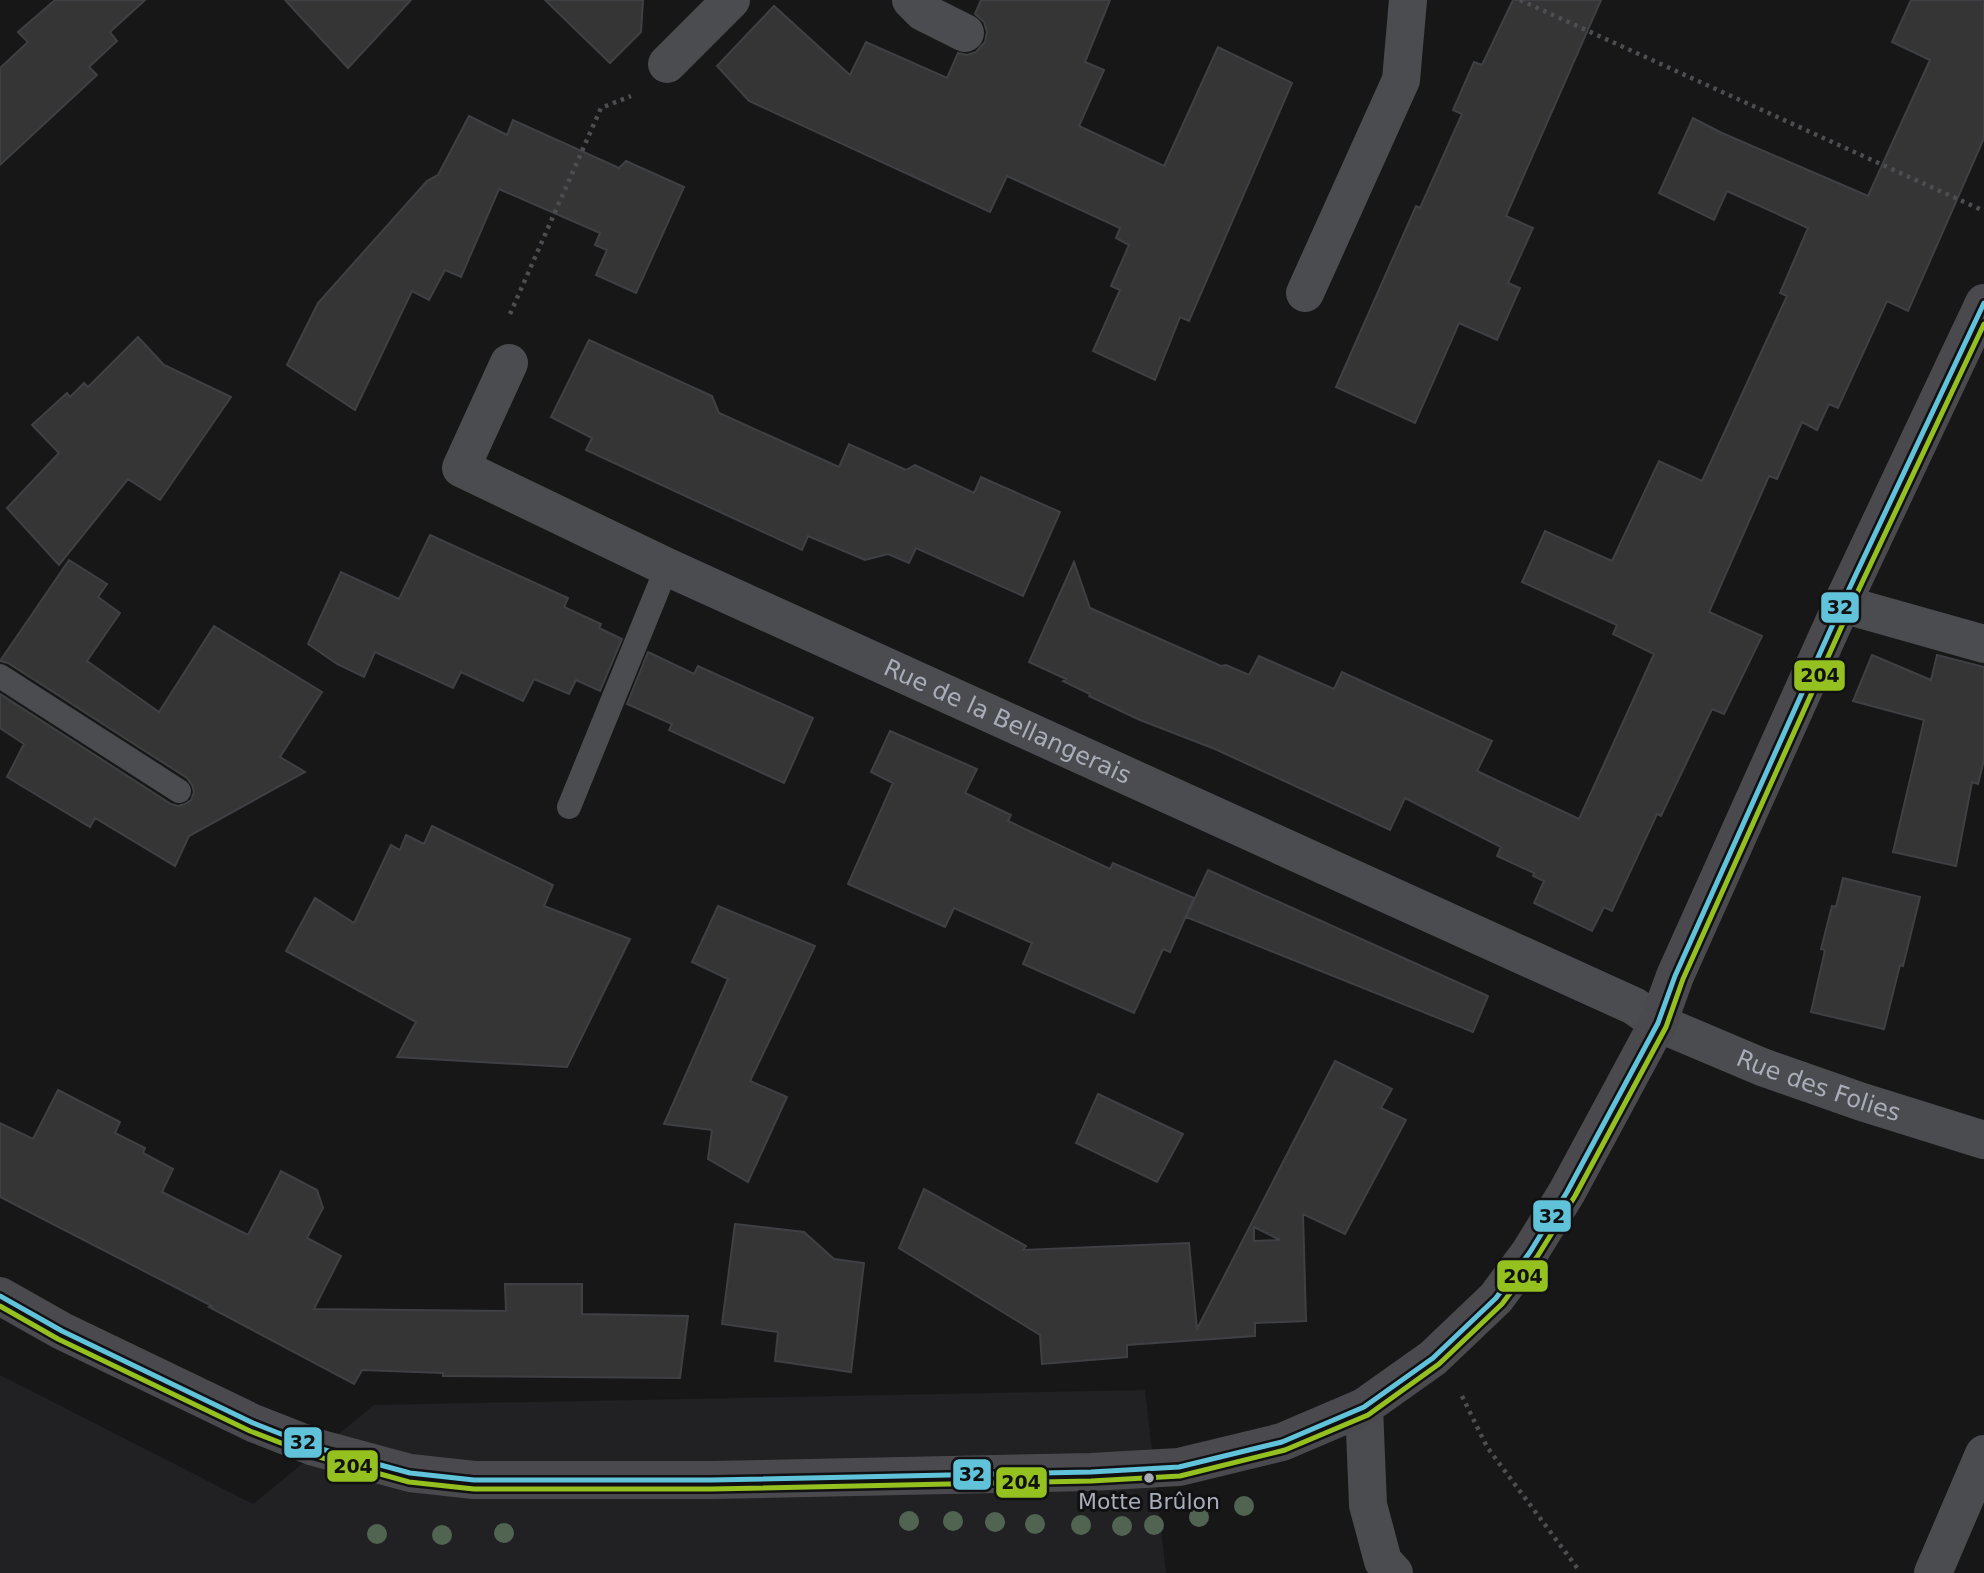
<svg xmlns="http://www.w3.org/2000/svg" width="1984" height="1573" viewBox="0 0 1984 1573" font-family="'DejaVu Sans',sans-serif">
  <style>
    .built { fill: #212123 }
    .building { fill: #353536; stroke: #3f4043; stroke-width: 2; fill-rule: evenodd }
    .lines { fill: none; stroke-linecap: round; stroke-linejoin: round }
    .path { stroke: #4d4e52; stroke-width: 4.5; stroke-dasharray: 3.5 5; stroke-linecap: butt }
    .lane { stroke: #4b4c50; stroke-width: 24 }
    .street { stroke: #4b4c50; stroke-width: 38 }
    .secondary { stroke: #4a4a4e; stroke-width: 38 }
    .bus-1-casing { stroke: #111113; stroke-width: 10 }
    .bus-2-casing { stroke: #111113; stroke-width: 10 }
    .bus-1 { stroke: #61c3d9; stroke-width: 5 }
    .bus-2 { stroke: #94c11f; stroke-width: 5 }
    .tree { fill: #506451 }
    .bus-dot { fill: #a8adb8; stroke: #111113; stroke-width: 2.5 }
    .labels { text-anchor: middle; stroke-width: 6; stroke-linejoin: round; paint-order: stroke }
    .bus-label { font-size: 22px; fill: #a8adb8; stroke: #111113 }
    .street-label { font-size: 24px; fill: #a8adb8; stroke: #111113 }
    .line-badge { stroke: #111113; stroke-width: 2.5 }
    .pale-badge-label { font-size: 19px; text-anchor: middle; font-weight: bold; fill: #111 }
  </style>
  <rect width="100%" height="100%" fill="#171717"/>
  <path class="built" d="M0 1375 253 1504 374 1405 1145 1390 1166 1573H0Z"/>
  <path class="building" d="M55 0H145L110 32 117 41 89 67 97 75 0 165V68L28 42 18 32Z
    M285 0H411L348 68Z
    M545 0H643L641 32 610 63Z
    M981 0H1110L1085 62 1104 70 1079 126 1164 166 1218 47 1292 83 1189 321 1180 317 1155 380 1093 351 1120 290 1111 286 1129 245 1116 238 1120 228 1007 176 990 212 749 101 717 66 774 6 850 75 866 42 947 78 958 53 967 55 976 52 985 42 987 32 984 22 975 14Z
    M1513 0H1601L1506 216 1533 228 1508 283 1520 288 1497 340 1459 323 1415 423 1336 387 1416 206 1420 208 1462 114 1453 110 1474 62 1482 65Z
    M1911 0H1984V138L1908 311 1887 301 1838 408 1829 404 1817 430 1802 422 1777 479 1769 476 1709 612 1762 636 1724 714 1712 709 1661 816 1657 814 1612 911 1604 907 1592 931 1534 903 1544 881 1533 876 1534 873 1497 856 1501 847 1405 798 1390 830 1215 749 1140 720 1089 696 1090 694 1063 681 1066 679 1029 662 1074 562 1090 608 1221 666 1226 665 1249 675 1259 656 1334 689 1342 672 1492 741 1477 771 1579 819 1654 654 1613 634 1617 625 1522 582 1545 531 1612 561 1659 461 1702 481 1787 296 1780 293 1808 228 1727 191 1714 220 1659 193 1693 118 1722 133 1868 196 1930 60 1892 42Z
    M469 116 507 135 513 120 619 168 626 161 684 187 636 293 596 275 607 250 595 245 600 233 499 189 461 277 445 270 429 300 412 291 355 410 287 365 318 303 427 181 438 175Z
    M138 337 164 365 231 397 160 500 128 479 59 565 7 508 59 453 32 425 67 393 70 397 84 383 88 387Z
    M589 340 712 396 719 413 839 467 849 444 906 470 915 465 974 493 981 477 1060 512 1023 596 916 548 909 563 888 554 865 560 808 536 802 550 586 450 592 438 551 417Z
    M430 535 568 598 564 607 601 624 599 628 622 639 600 691 576 680 569 694 534 679 523 701 461 672 453 688 375 652 364 677 337 664 308 644 341 572 399 599Z
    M69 560 107 584 98 597 120 613 87 661 159 712 214 626 322 692 280 757 305 772 189 836 175 866 95 818 90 827 7 777 24 744 0 728V694L171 804 178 806 185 804 191 800 194 792 192 785 187 778 8 663 0 661Z
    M648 652 694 674 698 666 813 718 784 783 669 730 672 724 627 704Z
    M1872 655 1931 680 1937 655 1984 667V760L1978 784 1972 782 1956 866 1893 852 1924 720 1853 701Z
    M890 731 977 769 965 793 1011 815 1008 821 1110 869 1113 863 1194 898 1170 952 1163 949 1134 1013 1023 964 1032 943 954 908 945 927 848 884 893 783 871 772Z
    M432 826 553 885 544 906 630 939 567 1067 397 1057 416 1022 286 951 315 898 354 923 391 845 400 850 406 835 424 844Z
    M1208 870 1488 996 1473 1032 1186 917Z
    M1843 878 1920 897 1903 966 1900 965 1884 1029 1811 1012 1825 950 1821 949 1832 906 1836 907Z
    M718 906 815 946 750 1081 787 1097 748 1182 708 1159 712 1130 664 1124 728 979 692 962Z
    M1335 1061 1392 1089 1381 1108 1406 1120 1345 1234 1303 1214 1306 1321 1255 1323V1336L1127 1345V1357L1042 1364 1040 1335 899 1248 924 1189 1026 1246 1023 1250 1189 1243 1197 1329ZM1254 1227 1280 1240 1254 1241Z
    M58 1090 120 1122 115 1133 145 1148 143 1153 173 1169 162 1192 248 1235 281 1171 317 1190 323 1208 307 1238 341 1256 314 1309 506 1311 505 1284H582V1314L688 1316 680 1378 443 1376V1373L362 1370 354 1384 209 1307 212 1306 0 1197V1123L33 1139Z
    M1098 1094 1183 1134 1157 1182 1076 1143Z
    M735 1224 804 1232 834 1259 864 1263 851 1372 775 1361 778 1332 722 1324Z"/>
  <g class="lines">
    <path class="path" d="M1520 0 1984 211
      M510 314 601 108 631 96
      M1462 1396 1487 1447 1578 1569"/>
    <path class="lane" d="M0 676 179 791
      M569 807 667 567"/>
    <g class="street">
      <path d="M911 0 923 12 965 33"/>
      <path d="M667 64 731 0"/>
      <path d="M1305 293 1401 80 1408 0"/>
      <path id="s1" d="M509 363 461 468 667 567 1614 997 1634 1006 1658 1023 1762 1067 1862 1102 1984 1140"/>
      <path d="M1842 604 1984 644"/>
      <path d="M1364 1407 1368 1505 1383 1561 1394 1573"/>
      <path d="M1933 1573 1984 1454"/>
    </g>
    <path class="secondary" d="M0 1296 62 1331 253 1423 314 1447 410 1473 474 1480H711L1091 1472 1179 1467 1282 1442 1364 1407 1433 1358 1496 1298 1530 1252 1567 1192 1658 1023 1675 976 1842 604 1984 303"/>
    <defs>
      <path id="bus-1" d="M0 1296 62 1331 253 1423 314 1447 410 1473 474 1480H711L1091 1472 1179 1467 1282 1442 1364 1407 1433 1358 1496 1298 1530 1252 1567 1192 1658 1023 1675 976 1842 604 1984 303"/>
      <path id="bus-2" d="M0 1306 58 1339 250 1431 312 1455 409 1482 474 1489H711L1091 1481 1180 1476 1285 1450 1368 1415 1439 1364 1502 1304 1537 1257 1575 1196 1666 1027 1683 979 1850 608 1984 324"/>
    </defs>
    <use href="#bus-1" class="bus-1-casing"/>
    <use href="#bus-2" class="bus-2-casing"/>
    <use href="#bus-1" class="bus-1"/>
    <use href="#bus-2" class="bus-2"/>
  </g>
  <g class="tree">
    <circle cx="1244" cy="1506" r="10"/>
    <circle cx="1199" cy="1517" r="10"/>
    <circle cx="909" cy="1521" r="10"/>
    <circle cx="953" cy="1521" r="10"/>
    <circle cx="995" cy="1522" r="10"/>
    <circle cx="1035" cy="1524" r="10"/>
    <circle cx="1081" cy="1525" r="10"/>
    <circle cx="1154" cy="1525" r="10"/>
    <circle cx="1122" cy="1526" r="10"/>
    <circle cx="504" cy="1533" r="10"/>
    <circle cx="377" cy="1534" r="10"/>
    <circle cx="442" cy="1535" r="10"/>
  </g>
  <circle class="bus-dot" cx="1149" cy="1478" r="6"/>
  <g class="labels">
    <g class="bus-label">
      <text x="1149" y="1509">Motte Brûlon</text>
    </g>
    <g class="street-label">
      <text dy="8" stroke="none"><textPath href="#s1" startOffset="718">Rue de la Bellangerais</textPath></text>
      <text dy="8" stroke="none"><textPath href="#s1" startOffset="1608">Rue des Folies</textPath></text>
    </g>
  </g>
  <g class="line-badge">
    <rect x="1820" y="591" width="40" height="33" rx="7" fill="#61c3d9"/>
    <rect x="1793" y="659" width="53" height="33" rx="7" fill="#94c11f"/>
    <rect x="1532" y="1199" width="40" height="34" rx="7" fill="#61c3d9"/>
    <rect x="1496" y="1259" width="53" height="34" rx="7" fill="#94c11f"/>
    <rect x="283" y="1426" width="40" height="33" rx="7" fill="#61c3d9"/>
    <rect x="326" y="1449" width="53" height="34" rx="7" fill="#94c11f"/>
    <rect x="952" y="1458" width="40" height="33" rx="7" fill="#61c3d9"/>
    <rect x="995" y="1466" width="53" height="33" rx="7" fill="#94c11f"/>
  </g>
  <g class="pale-badge-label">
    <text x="1840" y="614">32</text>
    <text x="1820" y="682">204</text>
    <text x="1552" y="1223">32</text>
    <text x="1523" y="1283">204</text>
    <text x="303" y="1449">32</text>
    <text x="353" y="1473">204</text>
    <text x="972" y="1481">32</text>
    <text x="1021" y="1489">204</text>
  </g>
</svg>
